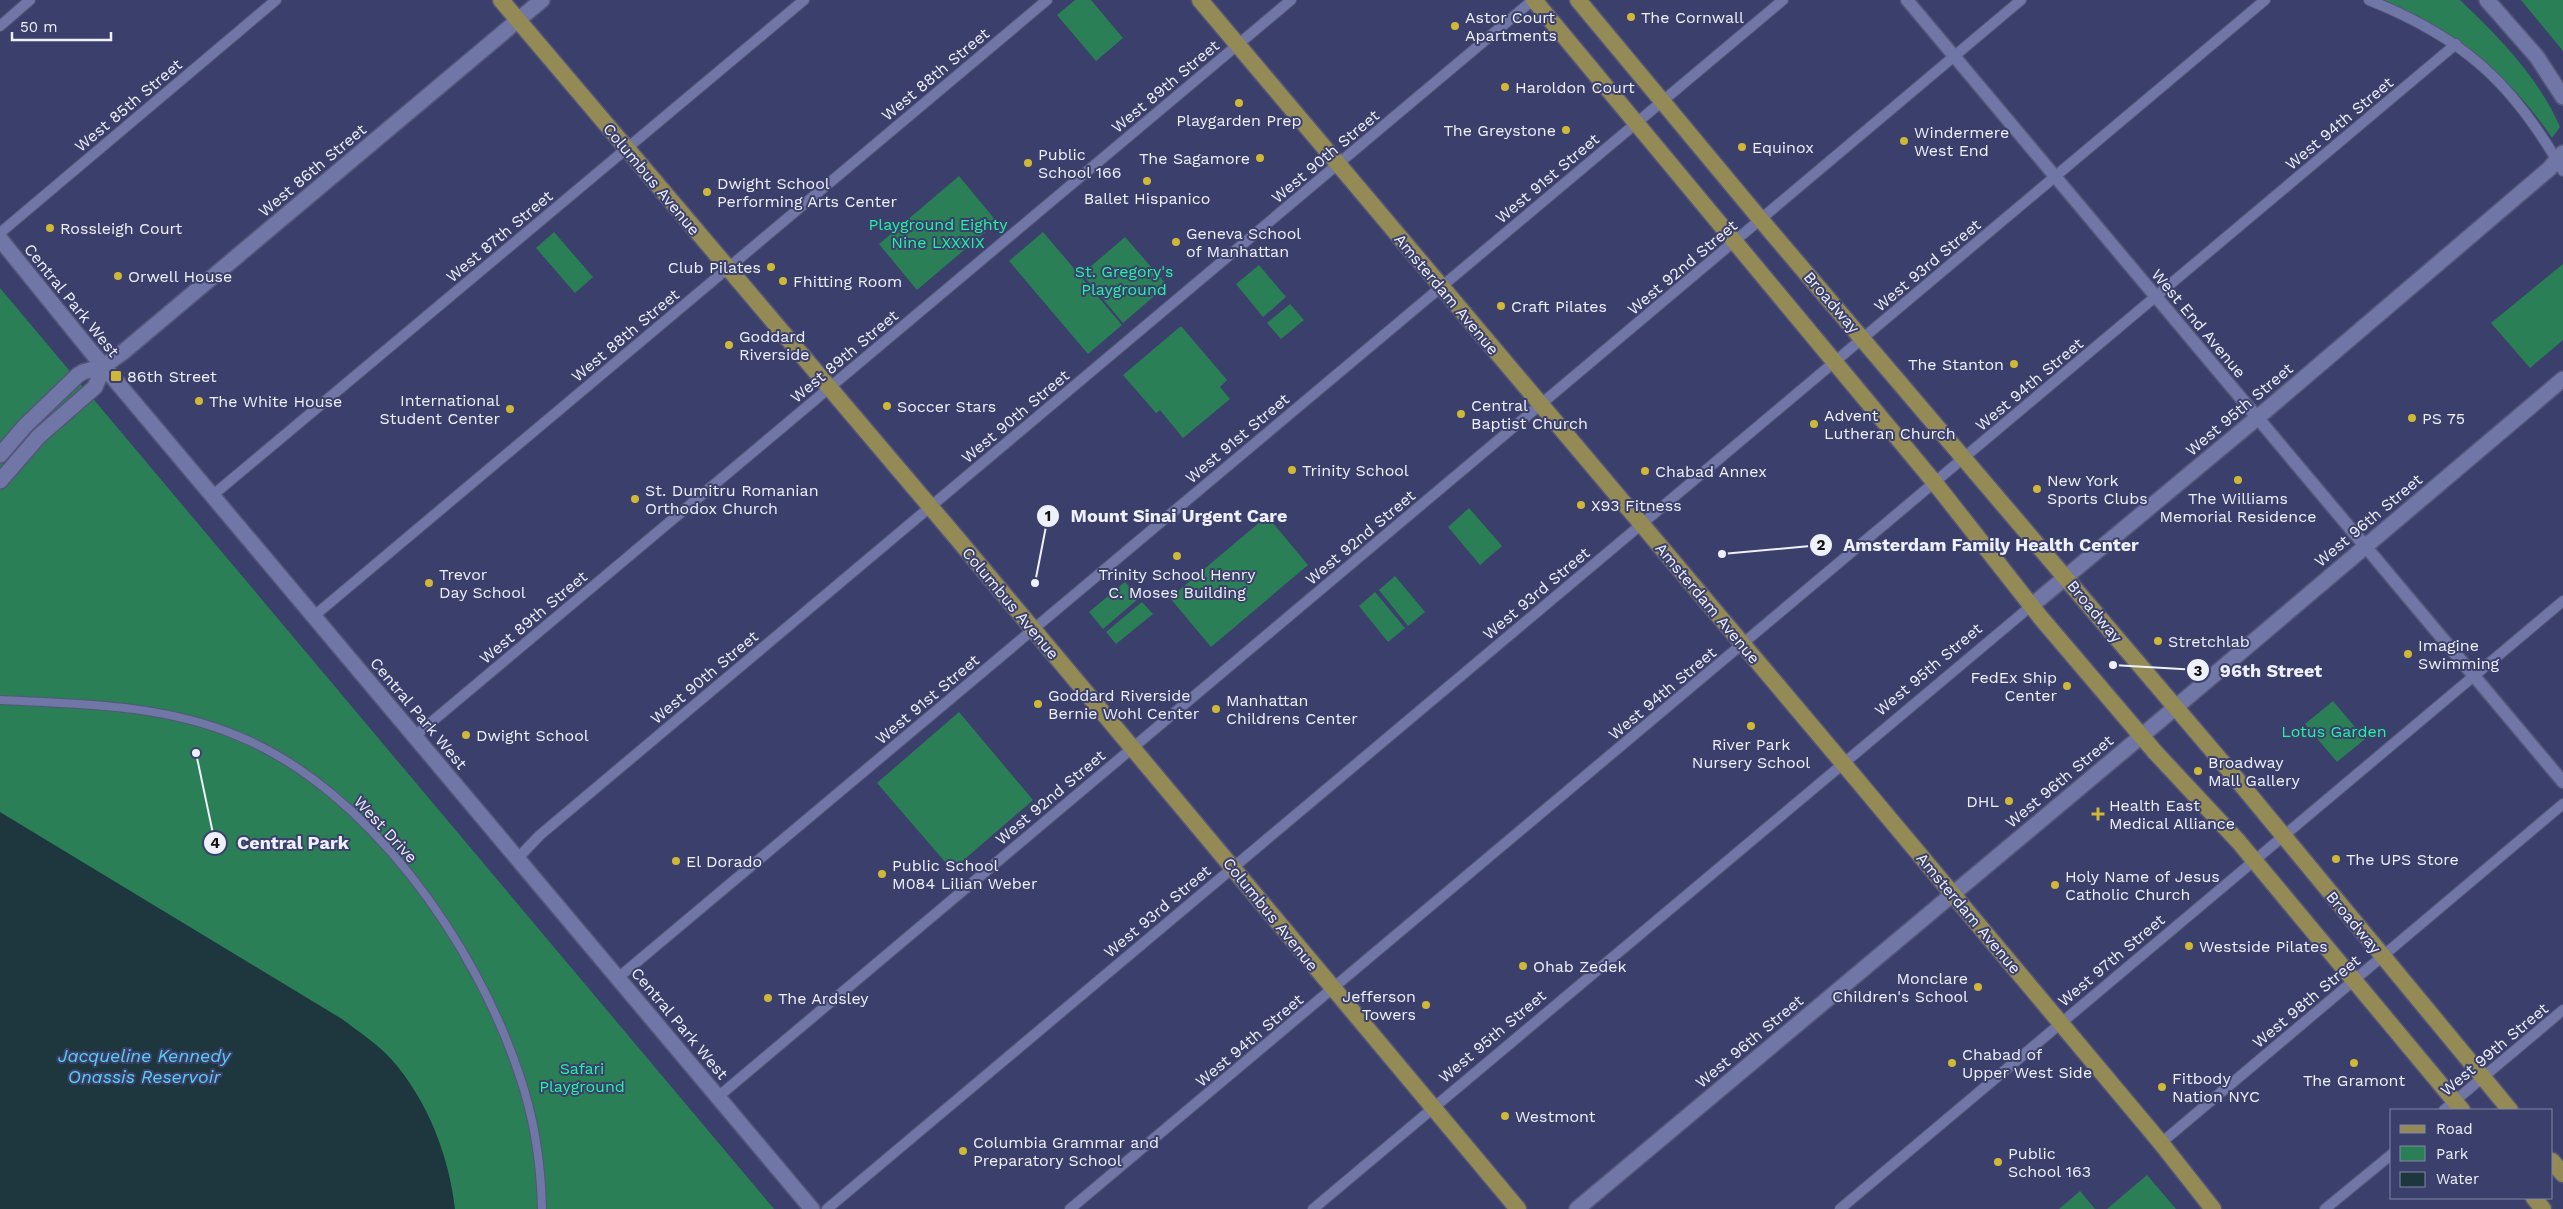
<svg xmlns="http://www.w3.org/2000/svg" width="2563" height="1209" viewBox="0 0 2563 1209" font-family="'Work Sans',sans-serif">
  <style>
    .green { fill: #2b7f56 }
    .water { fill: #1e373e }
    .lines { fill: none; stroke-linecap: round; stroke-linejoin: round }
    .pedestrian-casing { stroke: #545678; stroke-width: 10 }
    .minor-casing { stroke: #545678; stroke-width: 12 }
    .tertiary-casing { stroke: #545678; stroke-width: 15 }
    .secondary-casing { stroke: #545678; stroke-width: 18 }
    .primary-casing { stroke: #545678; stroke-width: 19 }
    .pedestrian { stroke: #7076a6; stroke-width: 8 }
    .minor { stroke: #7076a6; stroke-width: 10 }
    .tertiary { stroke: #7076a6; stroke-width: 12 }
    .secondary { stroke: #7076a6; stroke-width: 15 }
    .primary { stroke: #948a55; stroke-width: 16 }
    .poi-dot { fill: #cfb837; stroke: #3b3f6b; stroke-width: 2 }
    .labels { text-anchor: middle; stroke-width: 4; stroke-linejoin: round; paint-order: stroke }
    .poi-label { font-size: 16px; fill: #eef0fb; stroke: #3b3f6b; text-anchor: start }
    .street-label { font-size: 16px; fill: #eef0fb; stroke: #3b3f6b }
    .park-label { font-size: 16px; fill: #23f59f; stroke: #3b3f6b }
    .water-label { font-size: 18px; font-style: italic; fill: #56d0f0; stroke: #3b3f6b }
    .leader { fill: none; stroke: #eef0fb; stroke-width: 2 }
    .callout-dot { fill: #eef0fb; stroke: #3b3f6b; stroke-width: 2 }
    .mark-label { font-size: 15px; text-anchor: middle; font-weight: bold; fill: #111 }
    .callout-label { font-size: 18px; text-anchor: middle; font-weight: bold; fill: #eef0fb; stroke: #3b3f6b; stroke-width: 4; stroke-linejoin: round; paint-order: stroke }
  </style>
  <rect width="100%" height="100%" fill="#3b3f6b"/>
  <path class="green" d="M1075 0H1091L1123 38 1096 61 1057 15Z
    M2383 0H2460C2499 37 2539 78 2560 127L2552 138C2508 73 2455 30 2383 0Z
    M2521 0H2563V51Z
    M959 176 997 222 917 290 879 244Z
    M554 232 593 277 575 293 536 248Z
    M1043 232 1122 325 1088 354 1009 261Z
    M1125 237 1167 285 1123 323 1082 274Z
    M2563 264V340L2530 368 2491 323Z
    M1259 265 1286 297 1263 317 1236 284Z
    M0 288 774 1209H0Z
    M1290 304 1304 320 1281 339 1267 323Z
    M1181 326 1227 380 1220 387 1230 399 1183 438 1160 410 1156 413 1123 375Z
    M1469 508 1502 546 1480 565 1448 527Z
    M1267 516 1308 565 1211 647 1170 598Z
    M1395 576 1425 612 1408 626 1379 590Z
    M1125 582 1139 598 1103 629 1089 612Z
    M1375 592 1405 628 1388 642 1359 606Z
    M1142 602 1153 614 1116 644 1106 632Z
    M2333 701 2365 739 2337 762 2305 724Z
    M959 712 1033 800 952 870 877 783Z
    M2147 1175 2176 1209H2107Z
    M2080 1191 2095 1209H2059Z"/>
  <path class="water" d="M0 812 342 1019C359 1032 378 1044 392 1060 428 1101 449 1156 455 1209H0Z"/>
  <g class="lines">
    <defs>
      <path id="pedestrian" d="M0 700C81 704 162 704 238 736 368 789 476 944 519 1074 534 1117 541 1163 542 1209"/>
      <path id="minor" d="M2369 0C2464 38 2513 83 2563 171
        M0 26 30 0
        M0 233 276 0
        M213 495 804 0
        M314 616 1047 0
        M416 735 1291 0
        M518 858 540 835 1533 0
        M619 977 1783 0
        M719 1096 2021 0
        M2444 1110 2563 1010
        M2161 1143 2563 804
        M827 1209 2265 0
        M1070 1209 2456 44
        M1313 1209 2031 606
        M1840 1209 2563 601
        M2325 1209 2392 1154"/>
      <path id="tertiary" d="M1907 0 2563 782"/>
      <path id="secondary" d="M2487 0 2537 57 2563 97
        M0 239 89 349 812 1209
        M0 455 25 426 78 375 83 372 104 366 122 353 542 0
        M0 481 39 436 95 387 104 366
        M2031 606 2257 418 2549 169 2563 153
        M1577 1209 2176 707 2563 379"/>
      <path id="primary" d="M501 0 956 537 1518 1209
        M1200 0 1853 775 2161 1143 2213 1209
        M1534 0 1935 483 2041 618 2155 752 2238 841 2462 1110
        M1578 0 1761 220 2240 783 2510 1110
        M2552 1161 2563 1174
        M2534 1198 2543 1209"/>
    </defs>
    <use href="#pedestrian" class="pedestrian-casing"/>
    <use href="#minor" class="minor-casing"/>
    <use href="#tertiary" class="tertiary-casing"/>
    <use href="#secondary" class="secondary-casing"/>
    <use href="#primary" class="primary-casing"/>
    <use href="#pedestrian" class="pedestrian"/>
    <use href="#minor" class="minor"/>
    <use href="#tertiary" class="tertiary"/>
    <use href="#secondary" class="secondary"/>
    <use href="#primary" class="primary"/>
  </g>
  <g class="poi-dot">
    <circle cx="1631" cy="17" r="5"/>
    <circle cx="1455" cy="26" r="5"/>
    <circle cx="1505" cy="87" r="5"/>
    <circle cx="1239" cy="103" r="5"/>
    <circle cx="1566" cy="130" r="5"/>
    <circle cx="1904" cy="141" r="5"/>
    <circle cx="1742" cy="147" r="5"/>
    <circle cx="1260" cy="158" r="5"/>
    <circle cx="1028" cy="163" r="5"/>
    <circle cx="1147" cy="181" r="5"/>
    <circle cx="707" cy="192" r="5"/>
    <circle cx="50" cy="228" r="5"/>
    <circle cx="1176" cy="242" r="5"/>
    <circle cx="771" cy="267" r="5"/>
    <circle cx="118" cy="276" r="5"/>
    <circle cx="783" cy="281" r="5"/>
    <circle cx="1501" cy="306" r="5"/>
    <circle cx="729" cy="345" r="5"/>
    <circle cx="2014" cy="364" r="5"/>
    <rect x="110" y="370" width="12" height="12" rx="2.5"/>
    <circle cx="199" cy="401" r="5"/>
    <circle cx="887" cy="406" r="5"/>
    <circle cx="510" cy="409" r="5"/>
    <circle cx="1461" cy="414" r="5"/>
    <circle cx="2412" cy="418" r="5"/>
    <circle cx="1814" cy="424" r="5"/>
    <circle cx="1292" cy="470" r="5"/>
    <circle cx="1645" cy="471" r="5"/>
    <circle cx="2238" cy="480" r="5"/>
    <circle cx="2037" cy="489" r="5"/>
    <circle cx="635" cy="499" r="5"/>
    <circle cx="1581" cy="505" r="5"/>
    <circle cx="1177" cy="556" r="5"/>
    <circle cx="429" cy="583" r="5"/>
    <circle cx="2158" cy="641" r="5"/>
    <circle cx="2408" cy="654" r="5"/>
    <circle cx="2067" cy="686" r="5"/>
    <circle cx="1038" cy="704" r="5"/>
    <circle cx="1216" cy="709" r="5"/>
    <circle cx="1751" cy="726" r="5"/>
    <circle cx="466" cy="735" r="5"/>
    <circle cx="2198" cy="771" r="5"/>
    <circle cx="2009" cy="801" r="5"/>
    <path d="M2095.5 806.5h5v5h5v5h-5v5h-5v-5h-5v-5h5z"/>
    <circle cx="2336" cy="859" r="5"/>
    <circle cx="676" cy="861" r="5"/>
    <circle cx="882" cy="874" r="5"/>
    <circle cx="2055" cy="885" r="5"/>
    <circle cx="2189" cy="946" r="5"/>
    <circle cx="1523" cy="966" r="5"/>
    <circle cx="1978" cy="987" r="5"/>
    <circle cx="768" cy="998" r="5"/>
    <circle cx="1426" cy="1005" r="5"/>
    <circle cx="1952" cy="1063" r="5"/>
    <circle cx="2354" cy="1063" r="5"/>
    <circle cx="2162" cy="1087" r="5"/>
    <circle cx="1505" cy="1116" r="5"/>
    <circle cx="963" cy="1151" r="5"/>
    <circle cx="1998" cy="1162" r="5"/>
  </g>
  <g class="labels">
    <g class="poi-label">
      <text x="1465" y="23">Astor Court<tspan x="1465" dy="18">Apartments</tspan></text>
      <text x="1641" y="23">The Cornwall</text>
      <text x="1515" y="93">Haroldon Court</text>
      <text x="1239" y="126" text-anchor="middle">Playgarden Prep</text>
      <text x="1556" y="136" text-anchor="end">The Greystone</text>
      <text x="1914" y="138">Windermere<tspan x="1914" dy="18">West End</tspan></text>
      <text x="1752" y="153">Equinox</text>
      <text x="1038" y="160">Public<tspan x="1038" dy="18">School 166</tspan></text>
      <text x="1250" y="164" text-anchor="end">The Sagamore</text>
      <text x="717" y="189">Dwight School<tspan x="717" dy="18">Performing Arts Center</tspan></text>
      <text x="1147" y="204" text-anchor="middle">Ballet Hispanico</text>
      <text x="60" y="234">Rossleigh Court</text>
      <text x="1186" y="239">Geneva School<tspan x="1186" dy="18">of Manhattan</tspan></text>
      <text x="761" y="273" text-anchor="end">Club Pilates</text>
      <text x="128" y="282">Orwell House</text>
      <text x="793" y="287">Fhitting Room</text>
      <text x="1511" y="312">Craft Pilates</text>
      <text x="739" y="342">Goddard<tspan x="739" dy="18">Riverside</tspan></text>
      <text x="2004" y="370" text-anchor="end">The Stanton</text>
      <text x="127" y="382">86th Street</text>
      <text x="500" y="406" text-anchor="end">International<tspan x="500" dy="18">Student Center</tspan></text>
      <text x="209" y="407">The White House</text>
      <text x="1471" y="411">Central<tspan x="1471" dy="18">Baptist Church</tspan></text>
      <text x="897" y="412">Soccer Stars</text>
      <text x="1824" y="421">Advent<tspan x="1824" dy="18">Lutheran Church</tspan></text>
      <text x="2422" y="424">PS 75</text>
      <text x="1302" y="476">Trinity School</text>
      <text x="1655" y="477">Chabad Annex</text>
      <text x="2047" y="486">New York<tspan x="2047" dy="18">Sports Clubs</tspan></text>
      <text x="645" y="496">St. Dumitru Romanian<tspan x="645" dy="18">Orthodox Church</tspan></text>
      <text x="2238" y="504" text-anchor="middle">The Williams<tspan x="2238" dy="18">Memorial Residence</tspan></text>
      <text x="1591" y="511">X93 Fitness</text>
      <text x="439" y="580">Trevor<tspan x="439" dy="18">Day School</tspan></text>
      <text x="1177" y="580" text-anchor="middle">Trinity School Henry<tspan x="1177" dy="18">C. Moses Building</tspan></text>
      <text x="2168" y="647">Stretchlab</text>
      <text x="2418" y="651">Imagine<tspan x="2418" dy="18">Swimming</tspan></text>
      <text x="2057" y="683" text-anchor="end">FedEx Ship<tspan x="2057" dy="18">Center</tspan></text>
      <text x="1048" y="701">Goddard Riverside<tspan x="1048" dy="18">Bernie Wohl Center</tspan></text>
      <text x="1226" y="706">Manhattan<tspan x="1226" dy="18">Childrens Center</tspan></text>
      <text x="476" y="741">Dwight School</text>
      <text x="1751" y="750" text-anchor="middle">River Park<tspan x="1751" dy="18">Nursery School</tspan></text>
      <text x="2208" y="768">Broadway<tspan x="2208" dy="18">Mall Gallery</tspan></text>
      <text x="1999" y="807" text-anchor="end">DHL</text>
      <text x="2109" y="811">Health East<tspan x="2109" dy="18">Medical Alliance</tspan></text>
      <text x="2346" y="865">The UPS Store</text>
      <text x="686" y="867">El Dorado</text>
      <text x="892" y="871">Public School<tspan x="892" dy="18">M084 Lilian Weber</tspan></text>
      <text x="2065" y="882">Holy Name of Jesus<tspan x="2065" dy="18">Catholic Church</tspan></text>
      <text x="2199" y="952">Westside Pilates</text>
      <text x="1533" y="972">Ohab Zedek</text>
      <text x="1968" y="984" text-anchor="end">Monclare<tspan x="1968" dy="18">Children's School</tspan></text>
      <text x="1416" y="1002" text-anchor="end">Jefferson<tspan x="1416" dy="18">Towers</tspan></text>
      <text x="778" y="1004">The Ardsley</text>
      <text x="1962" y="1060">Chabad of<tspan x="1962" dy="18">Upper West Side</tspan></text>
      <text x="2172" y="1084">Fitbody<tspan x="2172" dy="18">Nation NYC</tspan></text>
      <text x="2354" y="1086" text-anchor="middle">The Gramont</text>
      <text x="1515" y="1122">Westmont</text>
      <text x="973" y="1148">Columbia Grammar and<tspan x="973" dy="18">Preparatory School</tspan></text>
      <text x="2008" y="1159">Public<tspan x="2008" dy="18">School 163</tspan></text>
    </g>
    <g class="street-label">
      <text transform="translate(935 74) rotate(-40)" y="6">West 88th Street</text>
      <text transform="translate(1165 86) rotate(-40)" y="6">West 89th Street</text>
      <text transform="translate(128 105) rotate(-40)" y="6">West 85th Street</text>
      <text transform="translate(2339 123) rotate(-40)" y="6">West 94th Street</text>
      <text transform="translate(1325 156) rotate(-40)" y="6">West 90th Street</text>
      <text transform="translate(312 170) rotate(-40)" y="6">West 86th Street</text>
      <text transform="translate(1547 178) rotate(-40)" y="6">West 91st Street</text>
      <text transform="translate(652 179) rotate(50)" y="6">Columbus Avenue</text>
      <text transform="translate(499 236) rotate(-40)" y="6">West 87th Street</text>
      <text transform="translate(1927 265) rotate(-40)" y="6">West 93rd Street</text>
      <text transform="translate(1682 267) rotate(-40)" y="6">West 92nd Street</text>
      <text transform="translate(1447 294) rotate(50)" y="6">Amsterdam Avenue</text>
      <text transform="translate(72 300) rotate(51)" y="6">Central Park West</text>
      <text transform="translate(1832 302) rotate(49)" y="6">Broadway</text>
      <text transform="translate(2199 323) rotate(50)" y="6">West End Avenue</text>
      <text transform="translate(625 335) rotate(-40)" y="6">West 88th Street</text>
      <text transform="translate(844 356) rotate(-40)" y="6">West 89th Street</text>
      <text transform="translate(2029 384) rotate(-40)" y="6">West 94th Street</text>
      <text transform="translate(2239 409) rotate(-40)" y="6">West 95th Street</text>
      <text transform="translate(1015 416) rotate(-40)" y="6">West 90th Street</text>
      <text transform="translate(1237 438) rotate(-40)" y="6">West 91st Street</text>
      <text transform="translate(2368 520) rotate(-40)" y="6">West 96th Street</text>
      <text transform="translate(1360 537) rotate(-40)" y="6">West 92nd Street</text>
      <text transform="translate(1536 593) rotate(-40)" y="6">West 93rd Street</text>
      <text transform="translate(1011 603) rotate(50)" y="6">Columbus Avenue</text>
      <text transform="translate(1708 603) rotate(50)" y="6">Amsterdam Avenue</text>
      <text transform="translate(2095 611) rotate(50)" y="6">Broadway</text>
      <text transform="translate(533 617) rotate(-40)" y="6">West 89th Street</text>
      <text transform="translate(1928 669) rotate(-40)" y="6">West 95th Street</text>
      <text transform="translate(704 677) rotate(-40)" y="6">West 90th Street</text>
      <text transform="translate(1662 693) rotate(-40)" y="6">West 94th Street</text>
      <text transform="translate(927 699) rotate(-40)" y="6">West 91st Street</text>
      <text transform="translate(419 713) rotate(50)" y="6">Central Park West</text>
      <text transform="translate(2059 781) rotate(-40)" y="6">West 96th Street</text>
      <text transform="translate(1050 797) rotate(-40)" y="6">West 92nd Street</text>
      <text transform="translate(386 829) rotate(47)" y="6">West Drive</text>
      <text transform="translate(1157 911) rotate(-40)" y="6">West 93rd Street</text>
      <text transform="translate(1969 913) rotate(50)" y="6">Amsterdam Avenue</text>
      <text transform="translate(1271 914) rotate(51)" y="6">Columbus Avenue</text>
      <text transform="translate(2354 922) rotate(50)" y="6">Broadway</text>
      <text transform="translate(2111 960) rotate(-40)" y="6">West 97th Street</text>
      <text transform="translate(2306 1001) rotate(-40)" y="6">West 98th Street</text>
      <text transform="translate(680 1023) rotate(50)" y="6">Central Park West</text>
      <text transform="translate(1492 1036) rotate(-40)" y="6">West 95th Street</text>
      <text transform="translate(1249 1040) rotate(-40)" y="6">West 94th Street</text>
      <text transform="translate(1749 1041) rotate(-40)" y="6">West 96th Street</text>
      <text transform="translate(2494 1049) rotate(-40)" y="6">West 99th Street</text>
    </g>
    <g class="park-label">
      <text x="938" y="230">Playground Eighty<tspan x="938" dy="18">Nine LXXXIX</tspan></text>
      <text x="1124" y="277">St. Gregory's<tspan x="1124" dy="18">Playground</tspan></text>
      <text x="2334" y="737">Lotus Garden</text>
      <text x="582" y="1074">Safari<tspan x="582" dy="18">Playground</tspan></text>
    </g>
    <g class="water-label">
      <text x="144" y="1062">Jacqueline Kennedy<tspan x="144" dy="21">Onassis Reservoir</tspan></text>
    </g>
  </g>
  <path class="leader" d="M1035 583L1048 516M1722 554L1821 545M2113 665L2198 670M196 753L215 843"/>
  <g class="callout-dot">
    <circle cx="1035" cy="583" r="5"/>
    <circle cx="1722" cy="554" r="5"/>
    <circle cx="2113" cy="665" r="5"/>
    <circle cx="196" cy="753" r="5"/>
    <circle cx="1048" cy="516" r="12"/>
    <circle cx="1821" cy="545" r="12"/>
    <circle cx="2198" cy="670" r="12"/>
    <circle cx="215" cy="843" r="12"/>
  </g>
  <g class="mark-label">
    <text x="1048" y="521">1</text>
    <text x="1821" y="550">2</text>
    <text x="2198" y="676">3</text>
    <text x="215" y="848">4</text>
  </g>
  <g class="callout-label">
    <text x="1179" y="522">Mount Sinai Urgent Care</text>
    <text x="1991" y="551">Amsterdam Family Health Center</text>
    <text x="2271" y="677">96th Street</text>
    <text x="293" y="849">Central Park</text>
  </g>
  <rect x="2390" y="1109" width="162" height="90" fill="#3b3f6b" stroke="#8386a5"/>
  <rect x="2400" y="1125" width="25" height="8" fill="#948a55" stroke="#8386a5"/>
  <text x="2436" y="1134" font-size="15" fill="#eef0fb">Road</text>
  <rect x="2400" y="1146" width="25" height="15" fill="#2b7f56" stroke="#8386a5"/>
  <text x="2436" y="1159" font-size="15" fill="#eef0fb">Park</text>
  <rect x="2400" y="1172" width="25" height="15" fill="#1e373e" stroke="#8386a5"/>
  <text x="2436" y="1184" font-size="15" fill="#eef0fb">Water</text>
  <path d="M12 32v8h99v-8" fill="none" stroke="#eef0fb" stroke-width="2.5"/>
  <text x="20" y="32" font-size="15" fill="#eef0fb" stroke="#3b3f6b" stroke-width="4" paint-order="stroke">50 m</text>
</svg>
